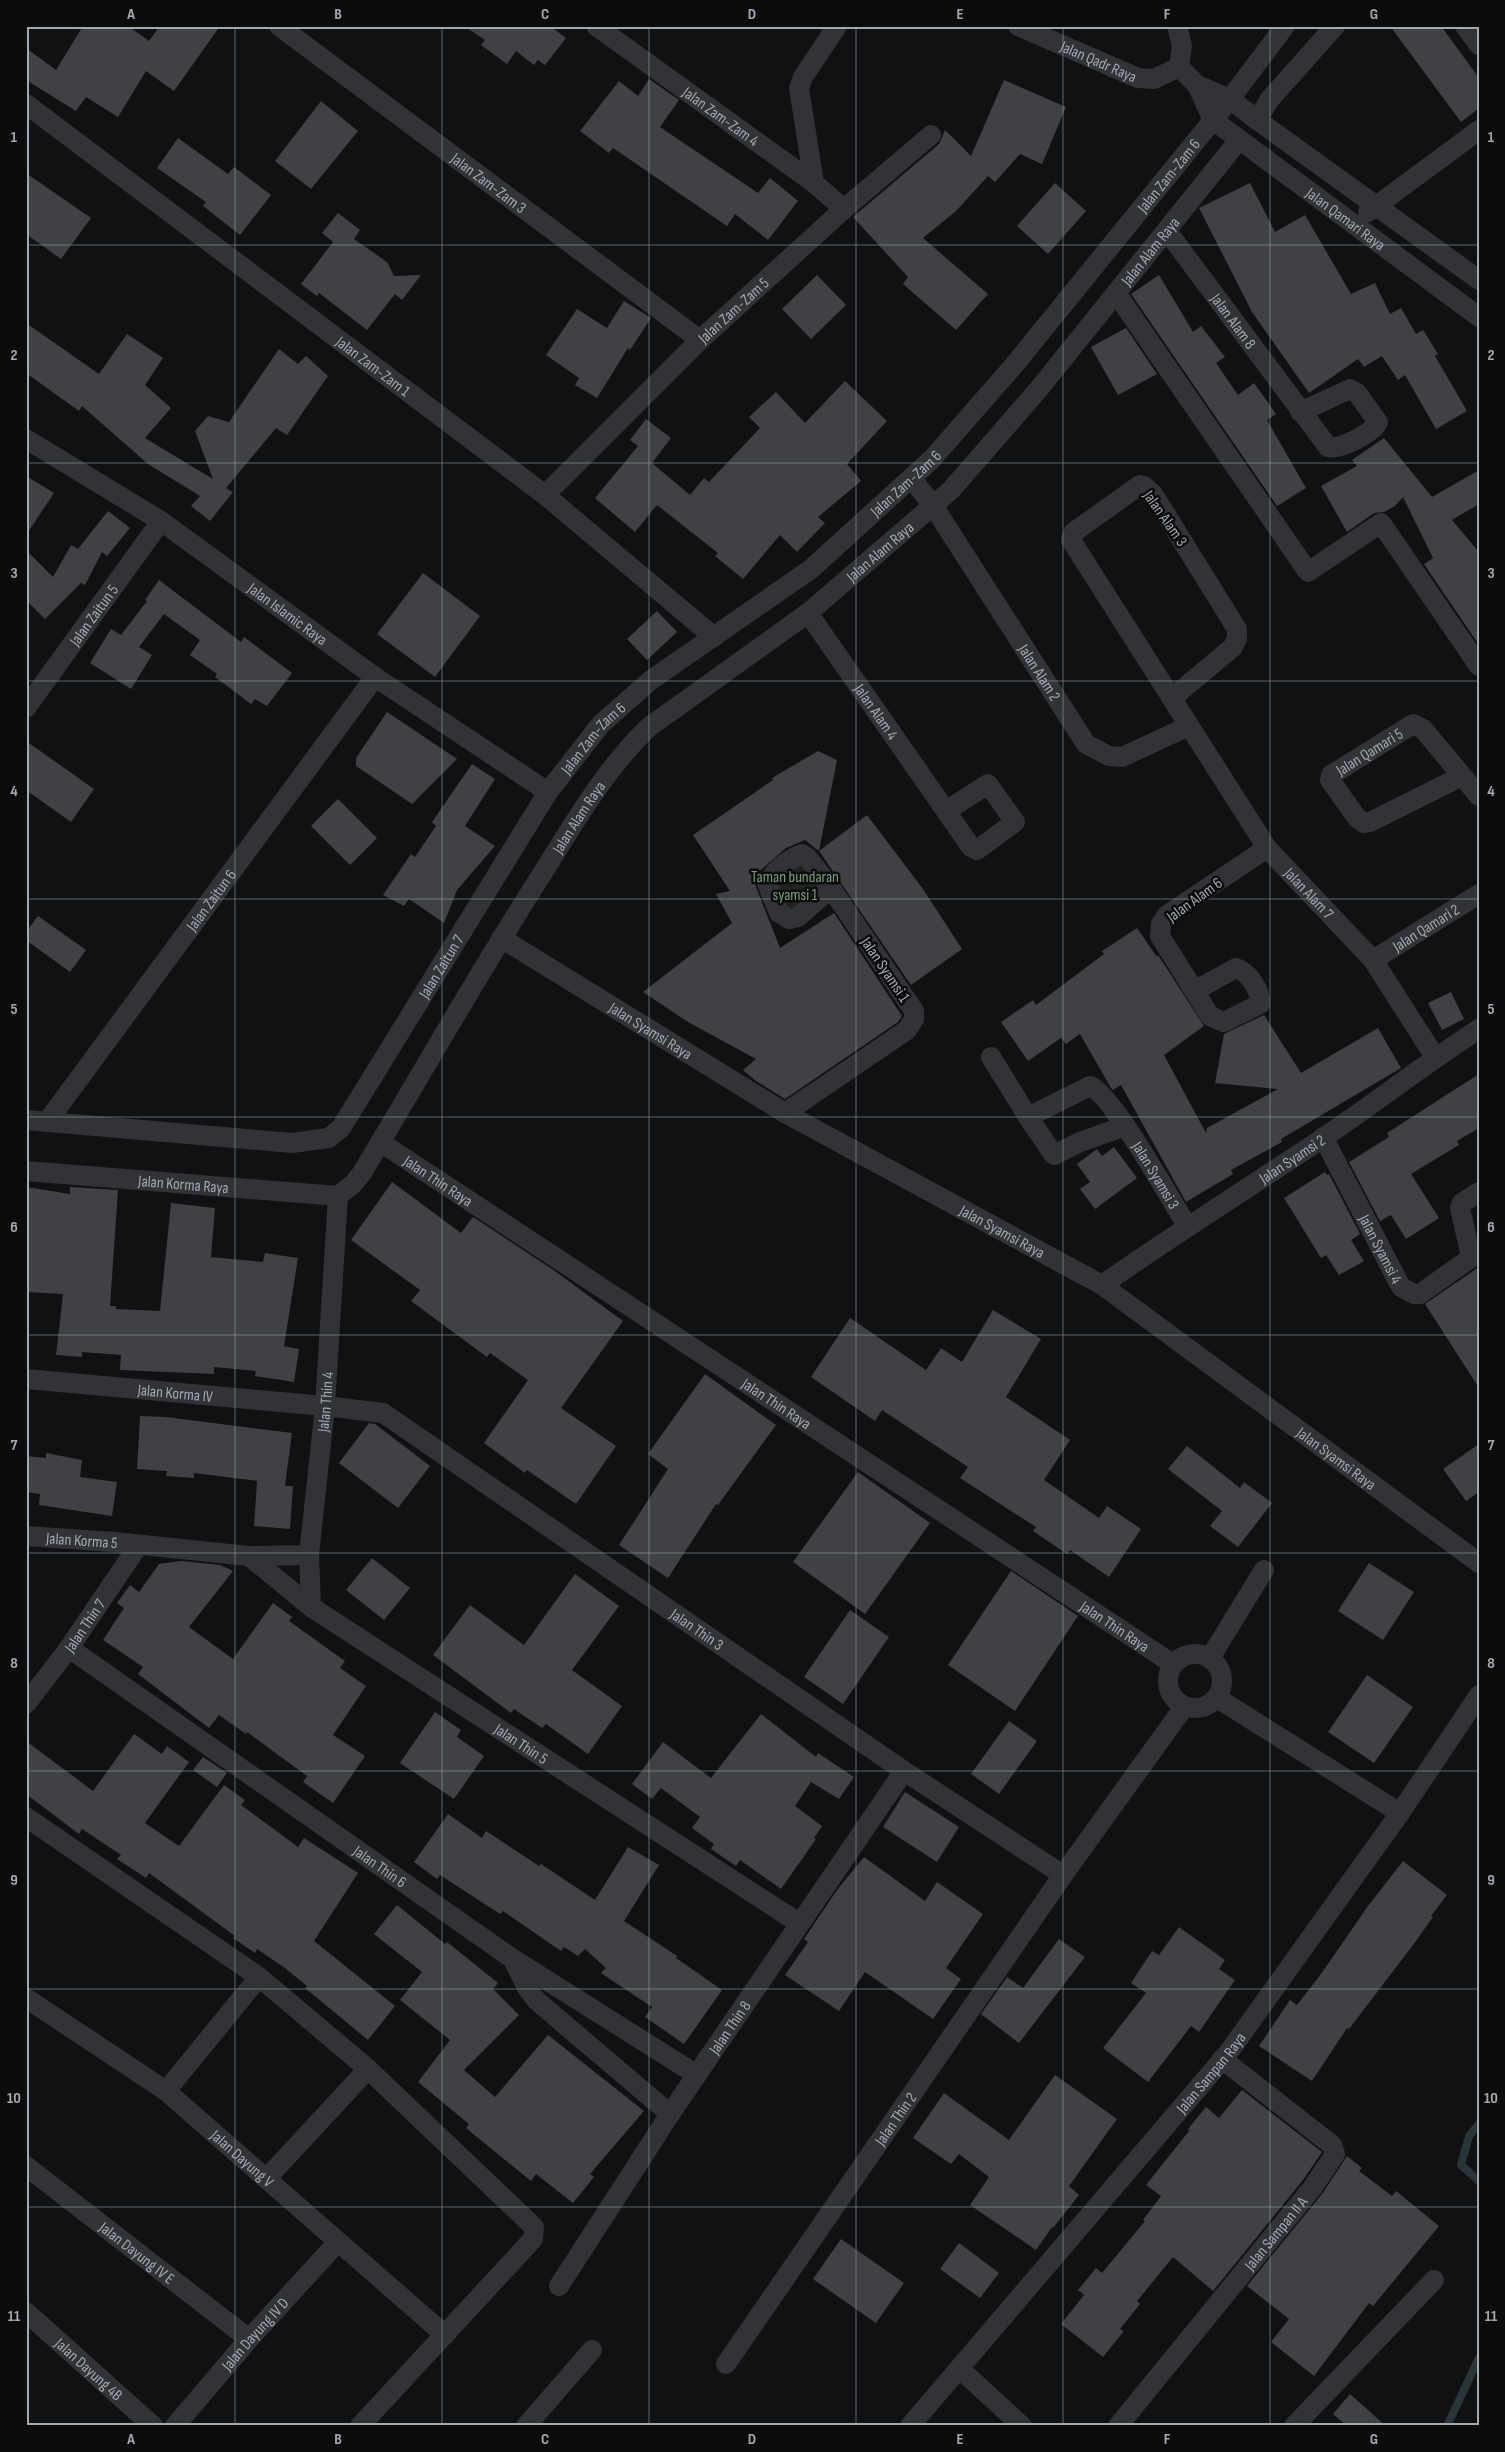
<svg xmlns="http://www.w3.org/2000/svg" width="1505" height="2452" viewBox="0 0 1505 2452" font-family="'Sofia Sans Condensed',sans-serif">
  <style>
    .green { fill: #1d251d }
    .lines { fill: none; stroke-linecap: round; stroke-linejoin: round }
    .stream { stroke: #2a353a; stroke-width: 8 }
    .building { fill: #3f4145 }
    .minor { stroke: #313337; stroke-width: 20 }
    .grid { fill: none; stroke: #a2a9b3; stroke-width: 1; stroke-opacity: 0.55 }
    .labels { text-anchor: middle; stroke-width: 5; stroke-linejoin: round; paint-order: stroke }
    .street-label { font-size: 16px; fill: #a2a9b3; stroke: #0c0c0d }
    .park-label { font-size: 16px; fill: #7b9e78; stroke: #0c0c0d }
    .neatline { fill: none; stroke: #a2a9b3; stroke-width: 2 }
    .grid-label { font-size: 16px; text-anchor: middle; font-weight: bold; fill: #a2a9b3 }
  </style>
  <rect width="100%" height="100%" fill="#101112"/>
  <path class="green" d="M802 854 823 885 789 919 767 883Z"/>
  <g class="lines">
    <path class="stream" d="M1479 2124 1469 2136 1461 2165 1479 2181
      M1447 2426 1479 2358"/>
  </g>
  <path class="building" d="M83 26H128L149 41 160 26H220L174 91 146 71 118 117 86 97 76 111 26 80V48L56 70Z
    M464 26H550L566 38 545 65 538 60 534 65 516 51 507 64 481 45 485 40Z
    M1390 26H1441L1479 78V108L1461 122Z
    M649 79 679 100 660 127 758 193 770 178 798 201 768 240 735 214 727 226 613 148 609 153 580 131 619 81 638 96Z
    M1004 80 1066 107 1042 164 1020 154 995 182 988 176 956 211 923 238 988 294 956 330 903 284 908 277 853 217 939 144 945 130 971 156Z
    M321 101 358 131 311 189 275 161Z
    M178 138 228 174 234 167 271 195 240 235 203 206 206 202 157 168Z
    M26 173 91 218 61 259 26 234Z
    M1055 183 1086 211 1048 254 1017 226Z
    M1250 183 1275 232 1305 215 1351 294 1375 283 1390 314 1401 308 1416 334 1423 330 1438 354 1435 356 1467 411 1436 429 1405 375 1398 380 1382 356 1364 367 1358 359 1309 393 1252 312 1199 208Z
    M338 213 360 230 354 239 387 262 394 276 421 275 402 300 395 294 367 330 319 293 317 296 301 284 333 242 322 233Z
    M817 275 846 305 811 339 782 309Z
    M1159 275 1193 332 1201 326 1225 357 1216 363 1238 395 1254 383 1276 414 1267 420 1306 488 1277 506 1131 294Z
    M624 301 651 318 630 350 628 348 597 398 575 385 579 378 546 355 577 309 607 328Z
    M26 323 99 374 127 334 163 358 145 385 171 408 145 438 213 479 195 431 208 416 229 422 279 349 298 364 306 356 328 376 287 435 276 428 226 488 233 492 210 521 191 506 200 496 148 464 82 406 79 411 26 373Z
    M1126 328 1157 374 1118 395 1091 347Z
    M845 381 887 421 847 464 861 481 818 517 825 523 797 552 780 535 743 579 715 556 718 553 657 505 635 532 595 498 638 446 630 440 646 419 671 438 652 463 690 495 704 478 709 482 760 428 749 417 776 392 805 423Z
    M1384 438 1432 497 1479 470V504L1452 520 1479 552V645L1424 564 1433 558 1403 497 1395 506 1384 512 1374 513 1347 532 1321 486 1357 466 1352 460Z
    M26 476 54 493 26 535Z
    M108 511 130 528 107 556 102 552 85 585 81 583 45 619 26 600V550L53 577 71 545 78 549Z
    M423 573 480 616 435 677 377 634Z
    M159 580 241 642 244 637 292 673 267 706 255 699 251 704 215 677 217 674 190 655 200 640 164 614 139 647 152 655 131 689 90 663 111 629 121 635 147 601 145 600Z
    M657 611 677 632 647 660 627 639Z
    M387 712 457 759 412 804 356 766V758Z
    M26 741 94 789 71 822 26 790Z
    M818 751 837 760 819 851 805 840 786 848 755 875 756 887 780 948 834 913 902 1016 898 1022 785 1099 756 1081 743 1070 756 1059 688 1022 643 992 732 923 716 894 730 891 693 835 773 780 772 778Z
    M472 764 495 779 465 826 495 846 457 890 444 923 409 899 404 906 383 895 411 854 415 857 436 826 432 822Z
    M338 799 377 838 350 865 311 826Z
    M867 815 923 889 962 949 911 985 819 851Z
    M38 916 86 950 70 972 26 940V932Z
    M1137 928 1157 957 1158 955 1204 1026 1164 1055 1206 1133 1207 1128 1278 1089 1215 1083 1224 1034 1264 1015 1301 1073 1378 1028 1401 1068 1281 1139 1282 1142 1231 1170 1233 1174 1186 1202 1121 1085 1113 1090 1111 1088 1080 1034 1066 1044 1061 1038 1028 1061 1001 1022 1033 1000 1036 1005 1104 954 1102 951Z
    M1451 992 1464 1019 1442 1030 1428 1003Z
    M1479 1074V1128L1457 1141 1459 1145 1411 1174 1439 1218 1406 1239 1391 1215 1380 1221 1349 1162 1389 1137 1387 1133Z
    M1114 1147 1137 1178 1095 1209 1080 1189 1090 1182 1077 1164 1097 1149 1102 1156Z
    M1325 1172 1327 1175 1329 1174 1360 1234 1351 1240 1364 1261 1339 1275 1326 1255 1321 1258 1284 1198Z
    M392 1182 461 1233 473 1217 552 1269 623 1321 561 1408 616 1446 576 1504 527 1470 525 1473 484 1443 528 1380 490 1353 487 1357 411 1301 420 1290 351 1240Z
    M26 1187 70 1194V1187L118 1190 110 1306H116V1309L160 1311 171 1203 215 1208 211 1257 263 1262 265 1253 298 1258 284 1346 299 1349 294 1382 255 1376 256 1371 214 1367V1374L120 1370 121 1355 82 1352V1357L56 1355 63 1294 26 1292Z
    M1479 1267V1388L1425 1304Z
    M993 1310 1041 1339 1006 1397 1070 1440 1044 1480 1099 1518 1107 1506 1141 1529 1109 1577 1070 1550 1067 1554 1033 1531 1036 1527 960 1478 968 1467 882 1410 875 1421 811 1377 850 1318 926 1370 941 1348 962 1362Z
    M705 1374 776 1425 718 1505 716 1504 668 1578 619 1545 668 1469 648 1454Z
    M140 1416 166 1417 292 1433 285 1486H293L290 1529 254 1526 257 1481 194 1473V1478L166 1476 167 1471 137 1469Z
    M369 1423 375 1424 430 1466 398 1508 339 1463Z
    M1479 1444V1492L1466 1501 1443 1469Z
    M1187 1446 1240 1488 1244 1482 1272 1503 1238 1547 1210 1526 1222 1511 1168 1469Z
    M46 1453 82 1460 80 1477 117 1482 112 1516 39 1505 40 1494 26 1492V1456L46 1458Z
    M858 1472 930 1523 865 1614 793 1562Z
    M372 1558 410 1588 384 1620 346 1590Z
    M181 1561 220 1565 233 1571 189 1627 233 1659 273 1603 292 1617 289 1621 345 1661 340 1668 366 1686 333 1735 365 1756 333 1803 303 1782 307 1776 247 1732 246 1734 219 1715 209 1728 138 1674 143 1667 103 1640 124 1608 117 1603 130 1585 139 1592 159 1564Z
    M1369 1563 1414 1592 1383 1640 1338 1611Z
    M1011 1571 1078 1616 1015 1711 948 1665Z
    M575 1574 619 1606 572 1670 622 1706 588 1754 546 1724 542 1728 514 1709 511 1713 433 1655 470 1605 524 1645Z
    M850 1610 889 1637 843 1704 804 1677Z
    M1367 1675 1413 1707 1374 1763 1328 1732Z
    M435 1712 461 1730 457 1737 484 1756 454 1799 400 1763Z
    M761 1714 816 1757 818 1753 854 1777 839 1799 811 1782 795 1806 822 1826 814 1838 816 1839 781 1889 740 1860 736 1866 711 1849 714 1844 692 1828 700 1817 661 1788 652 1799 632 1784 663 1742 711 1778Z
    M1009 1721 1037 1741 999 1794 971 1774Z
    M134 1734 162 1754 167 1746 189 1762 145 1823 179 1846 224 1785 245 1800 241 1805 298 1847 304 1838 358 1873 314 1941 395 2006 368 2040 305 1988 307 1986 285 1968 257 1949 255 1953 233 1938 235 1936 149 1873 146 1878 117 1859 121 1855 82 1829 79 1834 26 1794V1741L93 1791Z
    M203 1757 227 1773 217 1787 193 1770Z
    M905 1792 959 1827 937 1862 883 1827Z
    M448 1814 482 1838 486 1831 539 1866 541 1864 595 1900 628 1847 659 1865 624 1921 677 1956 676 1958 722 1990 684 2044 645 2017 652 2007 601 1973 606 1968 585 1949 578 1956 564 1947 561 1951 503 1911 500 1914 440 1875 437 1879 414 1862Z
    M864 1857 925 1901 937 1882 983 1914 946 1968 961 1979 933 2019 865 1972 839 2011 785 1975 808 1942 804 1939 837 1890Z
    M1403 1861 1447 1895 1431 1916 1433 1917 1416 1941 1349 2029 1347 2028 1312 2081 1259 2046 1290 2000 1297 2005 1321 1974 1368 1906Z
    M397 1905 445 1944 447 1942 498 1983 493 1989 519 2015 464 2070 495 2097 548 2035 644 2111 590 2174 594 2177 573 2203 536 2174 531 2181 466 2128 469 2124 418 2082 450 2040 400 2000 422 1972 374 1934Z
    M1179 1927 1225 1960 1219 1969 1235 1980 1199 2032 1191 2026 1148 2082 1103 2048 1146 1993 1131 1983 1152 1951 1159 1955Z
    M1059 1939 1085 1957 1019 2043 981 2014 1007 1977 1023 1988Z
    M1055 2075 1117 2119 1069 2186 1079 2195 1053 2228 1052 2227 1036 2250 970 2205 989 2177 959 2154 951 2164 913 2138 944 2093 1009 2140Z
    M1242 2090 1322 2152 1303 2180 1213 2291 1173 2257 1137 2301 1140 2304 1120 2329 1124 2331 1103 2357 1061 2324 1084 2295 1078 2290 1096 2268 1102 2273 1145 2221 1143 2220 1161 2196 1146 2185 1189 2131 1188 2129 1206 2107 1219 2118Z
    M1347 2156 1362 2168 1359 2171 1392 2196 1396 2191 1439 2226 1373 2306 1369 2303 1314 2376 1271 2342 1289 2319 1247 2286 1322 2194Z
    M841 2239 904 2283 876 2323 813 2279Z
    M959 2243 999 2273 980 2298 940 2269Z
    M1350 2394 1386 2426H1347L1333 2414Z"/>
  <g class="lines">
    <g class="minor">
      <path id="s1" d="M279 26 700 340"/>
      <path id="s2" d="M596 26 814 183 844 209"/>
      <path id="s3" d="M1018 26 1138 78 1154 79 1179 67"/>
      <path d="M1177 26 1182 46 1179 67"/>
      <path d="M1465 26 1479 45"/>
      <path d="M1179 67 1197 85 1230 99 1257 120 1479 280"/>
      <path id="s4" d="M1197 85 1213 120 1479 317"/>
      <path id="s5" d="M26 104 545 495 714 637"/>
      <path d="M1257 120 1270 99 1335 26"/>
      <path d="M814 183 799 88 803 77 837 26"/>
      <path d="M1368 212 1479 130"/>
      <path id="s6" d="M1167 231 1328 447C1338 451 1375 432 1378 422L1357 393 1350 389 1300 412"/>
      <path d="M1116 293 1308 572 1381 523 1479 666"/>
      <path id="s7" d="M26 439 161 521 375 677 548 792"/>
      <path id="s8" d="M912 479 934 507 1086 744 1109 756 1122 757 1189 726"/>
      <path id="s9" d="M545 495 700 340 844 209 931 135"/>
      <path id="s10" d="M808 613 971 847 977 850 1015 822 988 784 946 811"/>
      <path id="s11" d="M1172 698 1233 647 1237 638V629L1153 494 1144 486 1140 485 1074 532 1071 540 1267 848 1373 960 1435 1057"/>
      <path id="s12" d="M26 708 161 521"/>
      <path id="s13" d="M1460 777 1370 822 1364 823 1357 818 1330 780 1331 775 1413 724 1423 729 1479 796"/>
      <path id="s14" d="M501 938 785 1113 1102 1285 1479 1563"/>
      <path id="s15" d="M1373 960 1479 894"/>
      <path d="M1194 991 1236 968C1249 972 1261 991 1260 1004L1224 1022 1210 1016 1160 936 1161 924 1167 915 1267 848"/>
      <path d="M991 1057 1028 1117"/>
      <path d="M785 1113 907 1030 914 1019V1011L831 888 808 858 802 854C789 858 774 871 767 883L779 913 789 919 798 917 831 888"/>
      <path id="s16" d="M26 1120 292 1143 329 1138 341 1128 548 792 601 724 651 680 811 569 932 459 1015 364 1230 99 1285 26"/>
      <path id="s17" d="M47 1122 375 677"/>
      <path id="s18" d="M1125 1126 1080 1142 1054 1155 1028 1117 1090 1086C1112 1094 1171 1200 1187 1226"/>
      <path id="s19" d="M1323 1137 1401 1287 1414 1294H1420L1479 1252"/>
      <path id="s20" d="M380 1142 1173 1664"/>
      <path id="s21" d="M26 1171 338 1196"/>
      <path id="s22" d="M338 1196 353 1184 362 1173C422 1073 479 972 542 874 574 823 605 769 649 727L808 613 951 490 1038 390 1239 140"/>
      <path d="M1471 1257 1460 1208 1462 1203 1479 1192"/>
      <path id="s23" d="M1102 1285C1175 1234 1250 1187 1323 1138 1376 1102 1426 1063 1479 1029"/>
      <path id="s24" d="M26 1379 325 1406 383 1413 904 1771 1063 1875"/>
      <path id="s25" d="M26 1536 114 1542 249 1556 309 1555"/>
      <path id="s26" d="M249 1556 311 1607 799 1923"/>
      <path id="s27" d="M311 1607 309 1555 325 1406 338 1196"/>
      <path id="s28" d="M69 1648 513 1959 697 2075"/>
      <circle cx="1195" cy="1681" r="27"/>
      <path d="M1210 1658 1264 1570"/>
      <path d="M1217 1698 1400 1813"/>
      <path id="s29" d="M26 1704 69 1648 138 1546"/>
      <path d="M26 1817 259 1977 368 2069 534 2227 533 2239 360 2426"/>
      <path d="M513 1959 527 1988 537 2001 670 2114"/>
      <path id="s30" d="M26 1998 166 2091 445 2335"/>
      <path d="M166 2091 259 1977"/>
      <path id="s31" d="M26 2166 249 2339"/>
      <path d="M266 2179 368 2069"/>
      <path id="s32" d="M559 2286 670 2114 904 1771"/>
      <path id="s33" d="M26 2312 153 2426"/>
      <path id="s34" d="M726 2364 1063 1875 1184 1707"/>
      <path d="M960 2369 1022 2426"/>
      <path id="s35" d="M175 2426 249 2339 337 2243"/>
      <path d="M526 2426 592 2350"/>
      <path id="s36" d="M910 2426 1228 2053 1400 1813 1479 1695"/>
      <path id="s37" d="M1118 2426 1313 2187 1335 2154 1332 2145 1222 2059"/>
      <path d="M1294 2426 1434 2280"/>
    </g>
  </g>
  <path class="grid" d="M235 26V2426M442 26V2426M649 26V2426M856 26V2426M1063 26V2426M1270 26V2426M26 245H1479M26 463H1479M26 681H1479M26 899H1479M26 1117H1479M26 1335H1479M26 1553H1479M26 1771H1479M26 1989H1479M26 2207H1479"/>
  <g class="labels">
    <g class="street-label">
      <text dy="6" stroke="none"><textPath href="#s3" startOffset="88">Jalan Qadr Raya</textPath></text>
      <text dy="6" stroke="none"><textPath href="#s2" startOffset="154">Jalan Zam-Zam 4</textPath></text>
      <text dy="6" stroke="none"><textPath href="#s16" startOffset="1595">Jalan Zam-Zam 6</textPath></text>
      <text dy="6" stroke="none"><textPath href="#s1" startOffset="262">Jalan Zam-Zam 3</textPath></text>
      <text dy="6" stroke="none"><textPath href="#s4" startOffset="204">Jalan Qamari Raya</textPath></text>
      <text dy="6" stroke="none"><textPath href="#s22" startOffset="1260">Jalan Alam Raya</textPath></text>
      <text dy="6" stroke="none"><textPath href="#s9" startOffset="264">Jalan Zam-Zam 5</textPath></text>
      <text dy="6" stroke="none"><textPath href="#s6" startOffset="112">Jalan Alam 8</textPath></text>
      <text dy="6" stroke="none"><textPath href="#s5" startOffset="435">Jalan Zam-Zam 1</textPath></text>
      <text dy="6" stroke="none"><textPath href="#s16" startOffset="1190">Jalan Zam-Zam 6</textPath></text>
      <text transform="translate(1166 518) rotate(55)" y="6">Jalan Alam 3</text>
      <text dy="6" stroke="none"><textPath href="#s22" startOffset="855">Jalan Alam Raya</textPath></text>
      <text dy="6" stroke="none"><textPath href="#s7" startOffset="315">Jalan Islamic Raya</textPath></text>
      <text dy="6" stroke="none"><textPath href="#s12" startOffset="115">Jalan Zaitun 5</textPath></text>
      <text dy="6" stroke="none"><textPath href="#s8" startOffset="232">Jalan Alam 2</textPath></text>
      <text dy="6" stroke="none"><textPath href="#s10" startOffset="120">Jalan Alam 4</textPath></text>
      <text dy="6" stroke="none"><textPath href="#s16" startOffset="785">Jalan Zam-Zam 6</textPath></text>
      <text dy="6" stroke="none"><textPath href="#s13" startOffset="212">Jalan Qamari 5</textPath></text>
      <text dy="6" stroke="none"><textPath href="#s22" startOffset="450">Jalan Alam Raya</textPath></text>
      <text dy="6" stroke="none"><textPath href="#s11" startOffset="790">Jalan Alam 7</textPath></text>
      <text dy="6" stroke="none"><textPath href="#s17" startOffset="276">Jalan Zaitun 6</textPath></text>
      <text transform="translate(1194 899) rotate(-36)" y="6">Jalan Alam 6</text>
      <text dy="6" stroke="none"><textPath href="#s15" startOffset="62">Jalan Qamari 2</textPath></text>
      <text dy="6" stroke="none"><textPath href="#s16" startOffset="510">Jalan Zaitun 7</textPath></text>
      <text transform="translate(886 969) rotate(56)" y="6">Jalan Syamsi 1</text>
      <text dy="6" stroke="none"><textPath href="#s14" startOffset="176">Jalan Syamsi Raya</textPath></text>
      <text dy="6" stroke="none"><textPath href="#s23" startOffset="228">Jalan Syamsi 2</textPath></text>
      <text dy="6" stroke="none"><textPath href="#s18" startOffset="304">Jalan Syamsi 3</textPath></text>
      <text dy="6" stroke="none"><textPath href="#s20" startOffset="70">Jalan Thin Raya</textPath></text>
      <text dy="6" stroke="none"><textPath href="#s21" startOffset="158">Jalan Korma Raya</textPath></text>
      <text dy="6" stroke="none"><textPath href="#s14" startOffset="581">Jalan Syamsi Raya</textPath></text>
      <text dy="6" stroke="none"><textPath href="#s19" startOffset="126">Jalan Syamsi 4</textPath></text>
      <text dy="6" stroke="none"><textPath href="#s24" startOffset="150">Jalan Korma IV</textPath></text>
      <text dy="6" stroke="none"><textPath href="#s27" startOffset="206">Jalan Thin 4</textPath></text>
      <text dy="6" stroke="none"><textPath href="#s20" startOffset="475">Jalan Thin Raya</textPath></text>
      <text dy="6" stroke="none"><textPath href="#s14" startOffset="986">Jalan Syamsi Raya</textPath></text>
      <text dy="6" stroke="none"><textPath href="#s25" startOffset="56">Jalan Korma 5</textPath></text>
      <text dy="6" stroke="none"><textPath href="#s20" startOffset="880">Jalan Thin Raya</textPath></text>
      <text dy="6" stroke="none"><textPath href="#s29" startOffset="98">Jalan Thin 7</textPath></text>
      <text dy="6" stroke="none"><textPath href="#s24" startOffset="740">Jalan Thin 3</textPath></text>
      <text dy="6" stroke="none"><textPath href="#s26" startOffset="331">Jalan Thin 5</textPath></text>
      <text dy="6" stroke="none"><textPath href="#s28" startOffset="380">Jalan Thin 6</textPath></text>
      <text dy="6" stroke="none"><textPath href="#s32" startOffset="310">Jalan Thin 8</textPath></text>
      <text dy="6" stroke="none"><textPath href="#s36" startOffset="464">Jalan Sampan Raya</textPath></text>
      <text dy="6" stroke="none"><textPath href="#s34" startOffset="298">Jalan Thin 2</textPath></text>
      <text dy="6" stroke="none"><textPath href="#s30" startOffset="270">Jalan Dayung V</textPath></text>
      <text dy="6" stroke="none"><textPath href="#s37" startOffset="249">Jalan Sampan II A</textPath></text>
      <text dy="6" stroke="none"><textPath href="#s31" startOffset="141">Jalan Dayung IV E</textPath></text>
      <text dy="6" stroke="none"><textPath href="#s35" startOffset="122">Jalan Dayung IV D</textPath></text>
      <text dy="6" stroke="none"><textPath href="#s33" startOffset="85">Jalan Dayung 4B</textPath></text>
    </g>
    <g class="park-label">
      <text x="795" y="882">Taman bundaran<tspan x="795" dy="18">syamsi 1</tspan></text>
    </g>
  </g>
  <rect width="1505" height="2452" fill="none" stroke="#0c0c0d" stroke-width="55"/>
  <rect x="28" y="28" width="1450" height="2396" class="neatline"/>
  <g class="grid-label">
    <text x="131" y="19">A</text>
    <text x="338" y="19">B</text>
    <text x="545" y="19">C</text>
    <text x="752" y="19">D</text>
    <text x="960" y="19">E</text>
    <text x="1167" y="19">F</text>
    <text x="1374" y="19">G</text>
    <text x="14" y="142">1</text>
    <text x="1491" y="142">1</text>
    <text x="14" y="360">2</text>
    <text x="1491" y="360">2</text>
    <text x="14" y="578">3</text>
    <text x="1491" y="578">3</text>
    <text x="14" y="796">4</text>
    <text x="1491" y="796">4</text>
    <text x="14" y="1014">5</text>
    <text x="1491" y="1014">5</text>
    <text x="14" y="1232">6</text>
    <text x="1491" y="1232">6</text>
    <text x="14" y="1450">7</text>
    <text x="1491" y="1450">7</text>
    <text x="14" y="1668">8</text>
    <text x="1491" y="1668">8</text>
    <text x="14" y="1885">9</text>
    <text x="1491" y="1885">9</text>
    <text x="14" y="2103">10</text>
    <text x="1491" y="2103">10</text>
    <text x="14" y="2321">11</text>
    <text x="1491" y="2321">11</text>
    <text x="131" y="2444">A</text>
    <text x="338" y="2444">B</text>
    <text x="545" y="2444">C</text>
    <text x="752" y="2444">D</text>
    <text x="960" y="2444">E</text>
    <text x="1167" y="2444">F</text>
    <text x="1374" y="2444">G</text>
  </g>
</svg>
